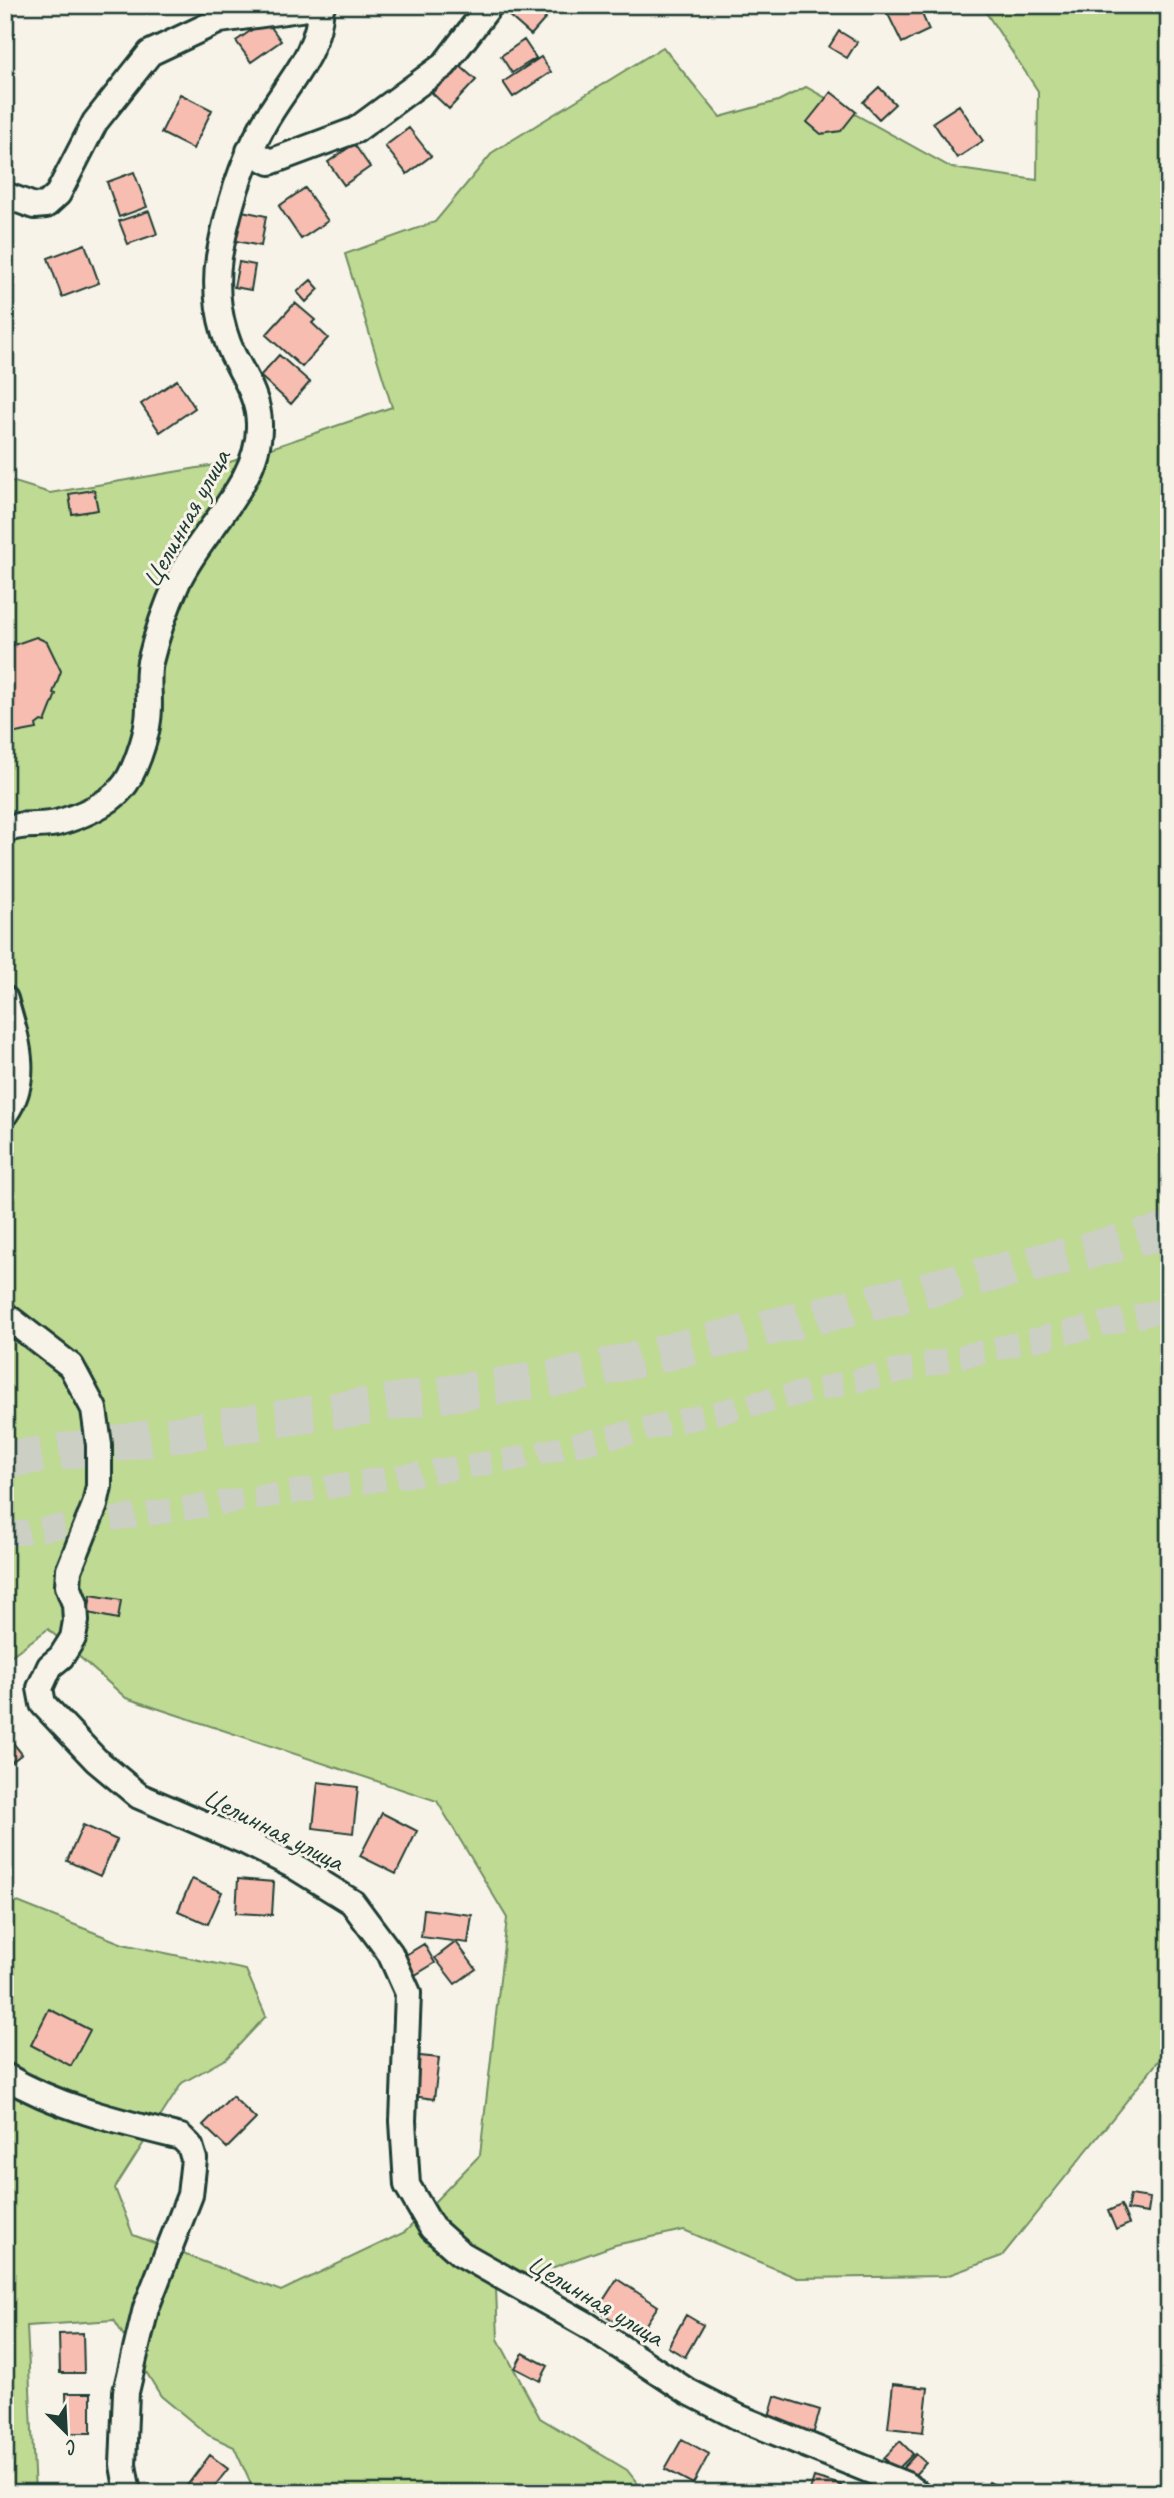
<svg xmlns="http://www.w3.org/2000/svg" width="1174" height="2498" viewBox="0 0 1174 2498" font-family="Caveat,sans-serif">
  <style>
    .green { fill: #bfda92; stroke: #6f8c63; stroke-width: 2 }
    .building { fill: #f7bdb0; stroke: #1f3d34; stroke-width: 2 }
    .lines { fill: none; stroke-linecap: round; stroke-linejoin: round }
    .minor-tunnel { stroke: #cccfc4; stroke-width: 24; stroke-dasharray: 24 12; stroke-linecap: butt }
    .highway-tunnel { stroke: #cccfc4; stroke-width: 37; stroke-dasharray: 37 18; stroke-linecap: butt }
    .minor-casing { stroke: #1f3d34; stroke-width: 30 }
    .minor { stroke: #f7f3e8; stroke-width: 24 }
    .labels { text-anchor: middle; stroke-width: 6; stroke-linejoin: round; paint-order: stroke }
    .street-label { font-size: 28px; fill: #1f3d34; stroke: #f7f3e8 }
  </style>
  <rect width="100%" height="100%" fill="#f7f3e8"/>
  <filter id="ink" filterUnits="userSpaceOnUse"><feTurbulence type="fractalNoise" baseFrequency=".0143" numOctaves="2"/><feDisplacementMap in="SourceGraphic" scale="14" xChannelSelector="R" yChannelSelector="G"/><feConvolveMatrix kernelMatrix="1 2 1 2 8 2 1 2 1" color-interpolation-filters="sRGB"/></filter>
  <g filter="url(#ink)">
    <path class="green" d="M981 5H1169V2048L1002 2256 946 2276 797 2278 684 2230 615 2245 496 2288 498 2339 540 2418 627 2470 645 2493H255L234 2447 208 2435 161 2396 114 2320 27 2326 35 2493H5V1897L123 1944 246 1970 266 2016 227 2058 182 2083 115 2188 133 2235 281 2291 405 2232 480 2155 507 1918 437 1801 126 1698 48 1629 5 1660V479L50 493 227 463 392 407 345 254 435 222 493 152 663 47 720 117 778 101 806 87 952 168 1037 180 1038 91Z"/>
    <path class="building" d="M514 5H532L546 18 531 35 507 14Z
      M742 5H762L761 10 742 8Z
      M892 5H918L929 30 902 43 885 8Z
      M266 20 281 41 251 62 236 41Z
      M839 31 857 42 847 58 829 47Z
      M524 40 536 58 512 73 501 56Z
      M541 57 551 72 513 97 503 82Z
      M459 65 476 80 449 109 432 93Z
      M879 87 895 104 879 119 863 102Z
      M831 92 856 112 841 131 821 134 807 122Z
      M180 94 212 110 193 149 161 133Z
      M959 105 983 141 957 158 933 122Z
      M409 128 431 156 407 174 385 146Z
      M354 144 370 167 344 185 328 162Z
      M134 172 147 207 119 217 107 182Z
      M305 188 328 221 301 239 279 206Z
      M149 211 157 234 128 244 119 221Z
      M242 211 266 216 261 246 236 241Z
      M5 242 15 249 5 262Z
      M85 244 99 283 62 297 48 258Z
      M239 262 255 265 251 290 234 287Z
      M311 280 319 289 306 302 297 292Z
      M295 303 315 320 312 323 328 338 302 367 266 335Z
      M279 355 310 382 291 404 260 376Z
      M177 380 195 408 160 432 141 404Z
      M94 490 98 510 72 514 69 494Z
      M36 637 47 642 61 671 53 693 56 694 45 722 41 721 36 725 37 729 5 735V648Z
      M91 1595 121 1600 118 1619 88 1613Z
      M9 1738 22 1754 5 1767V1741Z
      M318 1782 358 1787 353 1833 313 1828Z
      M382 1813 417 1831 396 1874 360 1856Z
      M83 1825 117 1840 100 1876 67 1861Z
      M192 1879 222 1892 208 1924 178 1911Z
      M238 1879 274 1882 272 1915 236 1913Z
      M424 1909 472 1915 468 1943 421 1937Z
      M456 1942 476 1969 455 1984 435 1958Z
      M424 1944 435 1963 415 1975 404 1956Z
      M49 2009 90 2030 71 2066 31 2045Z
      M410 2055 439 2058 434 2099 406 2095Z
      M232 2096 256 2119 227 2148 203 2125Z
      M1130 2195 1150 2198 1148 2213 1127 2210Z
      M1121 2205 1129 2224 1116 2230 1108 2211Z
      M617 2279 658 2306 638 2336 597 2310Z
      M686 2315 703 2325 685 2357 668 2347Z
      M83 2333 84 2373H60L59 2334Z
      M523 2353 548 2366 540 2381 515 2368Z
      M893 2384 928 2388 923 2432 888 2428Z
      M66 2393H91V2433H67Z
      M775 2396 820 2410 813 2435 768 2421Z
      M682 2439 709 2454 693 2484 665 2469Z
      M900 2441 913 2454 897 2470 884 2458Z
      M916 2454 926 2463 910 2480 900 2471Z
      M210 2455 228 2469 209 2493H194L186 2487Z
      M814 2477 841 2485 838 2493H809Z
      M989 2482 1010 2493H983Z"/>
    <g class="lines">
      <path class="minor-tunnel" d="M5 1535 510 1460 1169 1309"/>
      <path class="highway-tunnel" d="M5 1460 572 1375 1169 1231"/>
      <defs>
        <path id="minor" d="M249 151 270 162 356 130 444 65 490 5
          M5 195 34 206 46 205 58 194 95 122 150 53 220 20 322 6
          M5 830C22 822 40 827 57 823 78 817 108 805 122 788 134 775 146 738 148 720 151 701 146 680 150 662 156 637 167 605 178 581 201 531 261 482 259 424 259 399 244 376 233 355 219 325 214 290 219 257 227 212 240 167 262 127 285 84 319 57 321 5
          M5 999C16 1039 31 1077 5 1114
          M5 1315 71 1366 94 1409 99 1445V1486L95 1505 69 1570 68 1586 75 1604 76 1621 73 1638 61 1657 50 1666 40 1688 43 1704 96 1760 139 1796 246 1842 294 1866 352 1902 390 1953 408 1993 403 2121 407 2185 432 2228 460 2253 587 2325 687 2391 740 2418 906 2485 918 2493
          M5 2076C59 2108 120 2122 181 2137L190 2146 194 2159 190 2195 146 2308 126 2392 123 2465 128 2493"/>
      </defs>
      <use href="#minor" class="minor-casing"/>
      <use href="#minor" class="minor"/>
    </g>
  </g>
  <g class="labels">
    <g class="street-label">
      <text transform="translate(185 518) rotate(-61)" y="10">Целинная улица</text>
      <text transform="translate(274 1828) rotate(27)" y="10">Целинная улица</text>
      <text transform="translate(596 2299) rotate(31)" y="10">Целинная улица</text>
    </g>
  </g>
  <rect width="1174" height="2498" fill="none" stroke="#f7f3e8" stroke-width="28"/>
  <rect x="14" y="14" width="1146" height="2470" fill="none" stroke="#1f3d34" stroke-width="2.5" filter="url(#ink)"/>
  <g transform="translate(66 2432) rotate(156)" stroke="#f7f3e8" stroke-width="5" paint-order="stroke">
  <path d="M0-5L12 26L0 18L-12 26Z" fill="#1f3d34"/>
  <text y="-10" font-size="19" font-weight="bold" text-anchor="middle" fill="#1f3d34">С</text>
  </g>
</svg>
